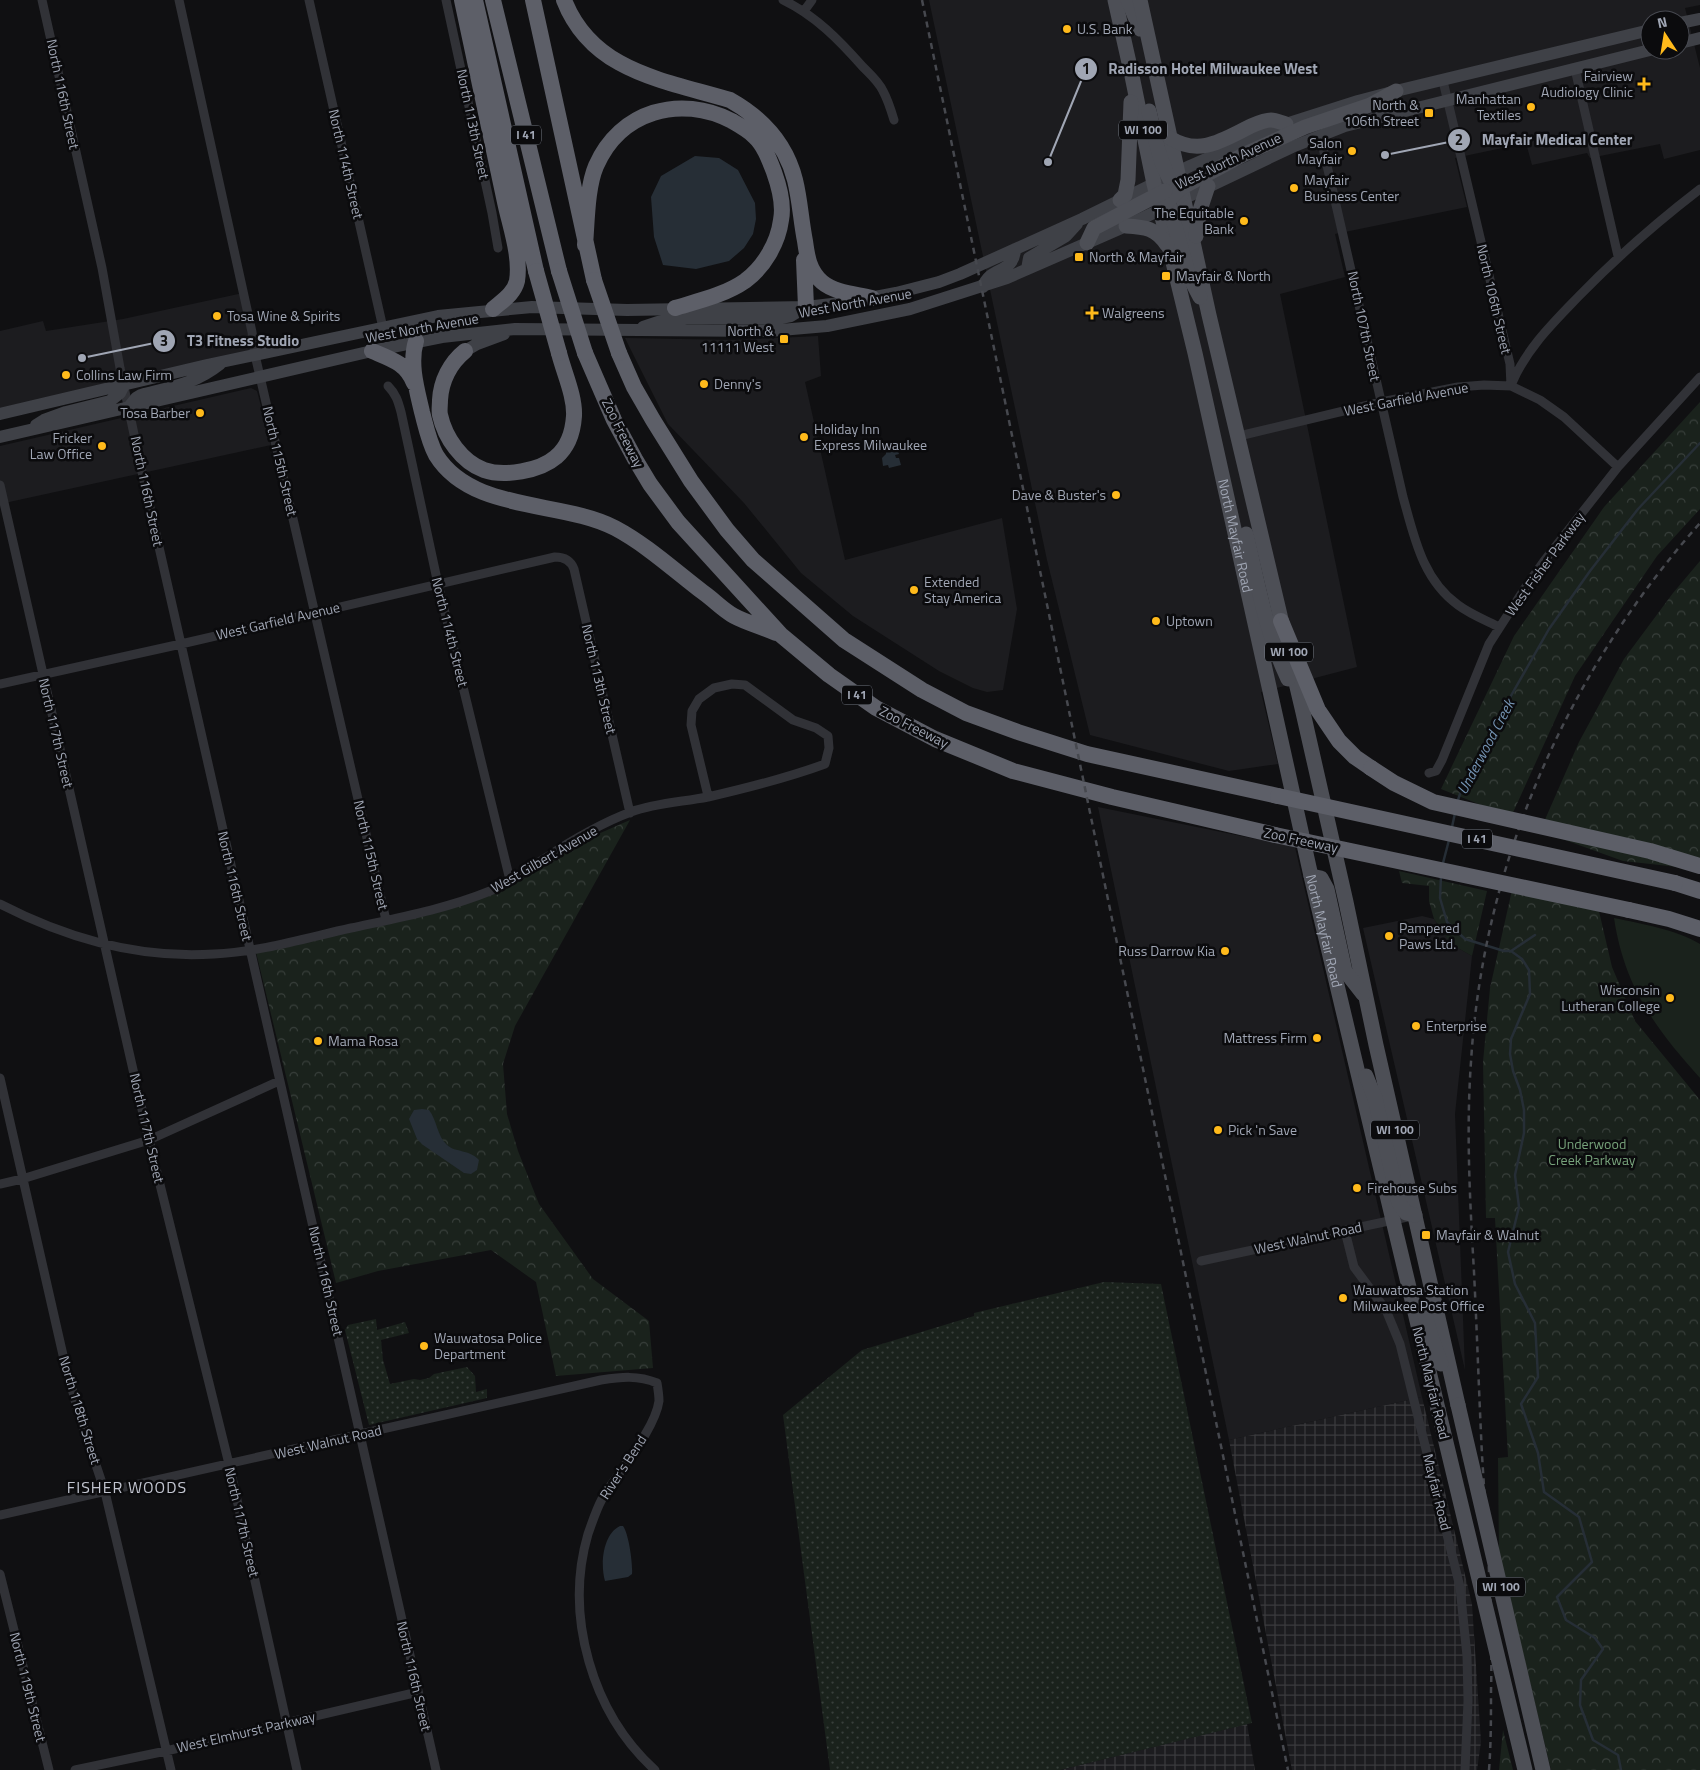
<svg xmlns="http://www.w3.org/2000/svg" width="1700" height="1770" viewBox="0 0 1700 1770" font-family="'Titillium Web',sans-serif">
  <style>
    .built { fill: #1c1c1f; fill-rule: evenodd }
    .industrial { fill: url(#industrial-grid) }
    .grass { fill: url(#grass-dots) }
    .forest { fill: url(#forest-crowns) }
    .pitch { fill: #1a221c }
    .water { fill: #262e36 }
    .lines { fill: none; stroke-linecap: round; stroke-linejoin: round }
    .stream { stroke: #262e36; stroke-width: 2.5 }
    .street { stroke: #313237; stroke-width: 9 }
    .secondary { stroke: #3f4147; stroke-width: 12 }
    .primary { stroke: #4d4f56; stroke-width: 15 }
    .highway { stroke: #5d5f68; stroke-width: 16 }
    .rail { stroke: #46484e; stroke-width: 2.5; stroke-dasharray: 6 5; stroke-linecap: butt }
    .primary-bridge { stroke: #4d4f56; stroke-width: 15 }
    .highway-bridge { stroke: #5d5f68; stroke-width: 16 }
    .poi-dot { fill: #ffba1b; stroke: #0b0b0d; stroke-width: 2 }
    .labels { text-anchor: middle; stroke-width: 5; stroke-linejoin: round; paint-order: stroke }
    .shield { fill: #0b0b0d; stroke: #737882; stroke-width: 1 }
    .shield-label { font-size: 12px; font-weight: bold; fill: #a0a6b4 }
    .poi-label { font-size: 14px; fill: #a0a6b4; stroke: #0b0b0d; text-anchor: start }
    .street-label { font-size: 14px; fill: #a0a6b4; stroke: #0b0b0d }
    .park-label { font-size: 14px; fill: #76a17a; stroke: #0b0b0d }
    .water-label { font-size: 15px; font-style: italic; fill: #7493b2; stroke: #0b0b0d }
    .quarter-label { font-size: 16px; letter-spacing: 1px; fill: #c2c5d0; stroke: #0b0b0d }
    .leader { fill: none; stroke: #a0a6b4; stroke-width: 2 }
    .callout-dot { fill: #a0a6b4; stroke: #0b0b0d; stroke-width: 2 }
    .mark-label { font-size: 15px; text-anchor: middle; font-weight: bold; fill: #111 }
    .callout-label { font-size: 15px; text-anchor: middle; font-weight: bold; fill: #a0a6b4; stroke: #0b0b0d; stroke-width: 5; stroke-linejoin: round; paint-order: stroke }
  </style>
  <defs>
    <pattern id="industrial-grid" width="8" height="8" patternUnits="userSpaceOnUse" patternTransform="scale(1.25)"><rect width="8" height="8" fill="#1c1c1f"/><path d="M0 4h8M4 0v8" fill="none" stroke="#3a3a3d"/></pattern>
    <pattern id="grass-dots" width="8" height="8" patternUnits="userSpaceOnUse" patternTransform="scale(1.25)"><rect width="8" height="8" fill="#1a221c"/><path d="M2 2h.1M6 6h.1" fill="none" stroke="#383f3b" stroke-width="1.8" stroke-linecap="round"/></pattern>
    <pattern id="forest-crowns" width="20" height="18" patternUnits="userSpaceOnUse" patternTransform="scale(1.25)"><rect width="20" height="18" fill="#1a221c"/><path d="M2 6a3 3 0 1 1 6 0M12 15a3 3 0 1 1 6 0" fill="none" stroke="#383f3b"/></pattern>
  </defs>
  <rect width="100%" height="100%" fill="#101012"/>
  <path class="built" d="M929 0H1700V5L1685 8 1700 68V150L1664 159 1660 144 1590 158 1587 153 1532 165 1526 143 1455 158 1467 207 1335 234 1345 277 1280 294 1357 667 1261 692 1278 764 1229 771 1090 735 1047 560ZM1650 20H1680V50H1650Z
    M243 293 255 355 0 414V331L43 321 46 331 123 319Z
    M818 336 821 376 805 382 845 560 1002 518 1017 609 1003 690 987 692 973 688 939 671 853 616 801 573 744 503 668 424 625 338 735 340Z
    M251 388 257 391 271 445 0 504V446Z
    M1098 807 1295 847 1422 1397 1229 1440Z
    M1422 916 1434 919 1451 944 1472 956 1455 1114 1465 1370 1363 928Z"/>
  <path class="industrial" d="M1422 1397 1472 1604 1481 1742 1477 1770H1292L1229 1440Z
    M1247 1724 1255 1770H1060Z"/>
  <path class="grass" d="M1104 1282 1161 1284 1252 1723 1060 1770H830L783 1415 862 1350 974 1316V1313Z
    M376 1319 377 1330 405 1322 409 1333 381 1340 383 1360 390 1384 414 1379 420 1380 429 1378 434 1374 467 1367 475 1376 476 1392 487 1389V1398L369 1425 345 1330 348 1325Z"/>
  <path class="forest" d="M1700 402V509L1657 556 1575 676 1511 817 1441 789 1514 636 1604 507Z
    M1700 561V873L1687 868 1623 861 1540 831 1579 742 1624 659 1673 593Z
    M630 820 515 1026 503 1064 507 1114 518 1151 539 1204 593 1279 649 1321 653 1368 556 1376 536 1282 491 1250 378 1271 336 1283 256 952 507 888 589 838Z
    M1399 871 1487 891 1472 956 1451 944 1434 919 1429 901V886L1402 883Z
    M1512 890 1598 907 1612 967 1635 1021 1700 1100V1770H1551L1499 1553 1498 1458 1508 1457 1495 1218H1486L1483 1062 1490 988Z
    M1503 1730 1513 1770H1499Z"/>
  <path class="pitch" d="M1614 918C1642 924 1675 929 1700 944V1078C1655 1028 1624 986 1614 918Z"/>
  <path class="water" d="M695 156 719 158 738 170 755 203 756 219 753 234 744 248 729 261 696 269 663 265 654 237 651 197 661 176Z
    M897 448 899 454 895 455 896 458H899L901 465 889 468 888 465 883 466 882 458 886 454V451Z
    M422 1109 429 1110C437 1120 437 1136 447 1145 456 1153 469 1149 479 1160L477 1170 471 1174 464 1173 423 1145 417 1139 409 1119 414 1110Z
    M620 1526H623C629 1534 633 1565 632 1574L628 1577 605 1581C600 1564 603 1534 620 1526Z"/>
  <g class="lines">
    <path class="stream" d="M1457 803 1460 794 1508 701 1549 629 1590 571 1638 509 1700 443
      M1452 827 1455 813
      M1443 863 1449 840
      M1441 876 1440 898 1447 922 1465 939 1504 951H1511L1522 959 1529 970 1530 994 1511 1039 1510 1054 1513 1071 1520 1090 1524 1110V1133L1515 1175 1519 1207 1508 1252 1515 1284 1535 1323 1538 1377 1521 1404 1538 1453 1544 1492 1579 1517 1592 1562 1557 1597 1566 1620 1595 1638 1603 1649 1581 1680 1580 1705 1593 1740 1618 1755 1621 1770
      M1511 951 1535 935"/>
    <path class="street" d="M42 0 102 268 120 368 142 472 436 1770
      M179 0 252 332 255 355 386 920
      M309 0 383 328
      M446 0 492 213 498 248
      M783 0C816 16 839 40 863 67 870 74 879 82 883 91 888 100 891 110 894 120
      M804 11 812 0
      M1575 69 1618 256
      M1443 81 1510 364 1511 386
      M1320 135 1403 497C1414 536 1422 579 1458 605 1470 614 1485 620 1499 627
      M1512 383C1527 348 1553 323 1579 296 1617 257 1657 222 1700 189
      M388 386C396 394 398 401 401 412L438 584 510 880
      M1239 436 1381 402 1458 387 1484 385 1511 386 1540 400 1564 417 1618 467
      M0 485 149 1140 229 1464 297 1770
      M0 684 181 644 555 557C564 557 571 561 574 569L630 813
      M1429 773 1436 771 1442 760 1489 644 1527 585 1544 561 1618 467 1700 377
      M0 904C66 938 139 959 214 954 260 952 306 938 351 928 397 918 446 909 490 891 511 882 530 867 550 855 572 840 606 821 631 812 655 803 682 802 708 797 747 788 787 778 825 764L829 748 828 736 816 728 793 720 745 685 732 684 714 688 699 699 692 711 691 725 708 796
      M0 1078 63 1355 78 1411 105 1492 171 1770
      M0 1184 22 1179 149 1140 279 1081
      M1345 1231 1354 1267 1386 1310 1400 1344 1460 1587 1467 1656 1468 1701 1465 1770
      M1201 1261 1412 1216
      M0 1515 601 1380C621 1377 638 1375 657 1383 658 1389 659 1395 659 1401 655 1430 617 1473 602 1499 596 1510 592 1523 588 1534 564 1616 592 1713 655 1770
      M0 1574 49 1770
      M75 1770 166 1751 418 1692"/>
    <path class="secondary" d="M1680 23 1700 19
      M1680 43 1700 38
      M1027 269 1029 258 1066 236 1077 224
      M983 287C990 265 1014 275 1015 249
      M643 327 658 322 688 318 775 319 791 316 804 308
      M465 351 477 344 504 334
      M128 408 136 398 141 395C171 387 195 384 220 364
      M0 414 207 365 438 316 532 307 627 310 806 307 849 302 896 293 939 282 960 274 1082 219 1190 166 1286 124 1358 101 1396 91 1650 30
      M36 425 44 420 66 412 110 401 120 393 124 385
      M0 437 372 351 442 337 515 329 769 331 827 326 910 309 1007 278 1126 226 1292 147 1345 126 1650 50"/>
    <g class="primary">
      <path id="s1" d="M1115 0 1132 76 1154 184 1195 353 1311 876 1438 1409"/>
      <path d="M1128 0 1140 29"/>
      <path d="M1140 0 1209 315 1302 708 1346 902 1376 1045 1458 1405"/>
      <path d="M1149 111C1156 140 1160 172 1181 195"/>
      <path d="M1170 138C1199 156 1221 141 1249 127 1256 124 1264 120 1271 120 1276 120 1282 123 1286 124"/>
      <path d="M1166 194 1189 276 1200 297"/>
      <path d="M1120 200 1125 195 1128 180 1131 102"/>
      <path d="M1160 209 1181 188 1245 154 1305 127 1370 105 1396 91"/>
      <path d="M1126 226C1145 227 1156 228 1167 245"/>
      <path d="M1196 236 1199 213 1208 186"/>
      <path d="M1087 243 1094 228 1165 191"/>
      <path d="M1246 534C1258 584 1266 633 1288 679"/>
      <path d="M1311 876 1321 878 1327 889 1345 971 1363 994"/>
      <path d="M1366 1076 1375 1098 1399 1203 1406 1213 1415 1215"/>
      <path d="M1425 1315 1431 1336 1441 1364"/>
    </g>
    <path class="highway" d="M462 0C476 67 491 134 505 202 510 226 521 256 517 281 514 294 502 301 493 309
      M475 0 536 271
      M493 0 559 271
      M533 0 594 280
      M564 0C592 72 664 80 730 100 762 118 786 144 795 180 800 200 801 221 805 241 807 256 809 271 822 282 835 293 856 294 872 298
      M585 245C587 221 587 187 596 166 620 111 680 94 732 121 739 125 748 130 754 136 764 145 769 159 774 172 779 186 784 205 781 220 778 243 764 267 745 281 725 295 698 301 675 308
      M804 260 806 307
      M416 341C409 364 417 390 422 412 426 427 429 442 436 455 472 513 562 500 615 528 647 545 675 571 704 593 714 600 723 610 734 616 747 623 763 627 776 633
      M372 351C391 359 406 363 414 383
      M465 351C450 363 441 381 440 400 440 405 439 411 440 415 445 438 462 462 484 470 504 477 540 471 556 457 568 447 573 431 574 416 575 396 564 373 559 353
      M585 353 614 420 635 459 650 484 678 522 781 635 829 675 876 708 935 739 1013 771 1112 797 1275 835
      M619 353 634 387 653 420 691 481 727 530 753 560 844 640 922 690 966 713 1018 732 1087 754 1278 796
      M1281 621 1318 710 1339 741 1355 757 1371 768
      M1675 883 1700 891
      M1629 910 1669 919 1700 929"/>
    <path class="rail" d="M922 0 1288 1770
      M1489 1770C1491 1744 1491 1718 1491 1691 1493 1613 1487 1534 1482 1455 1479 1394 1477 1333 1474 1272 1470 1202 1466 1132 1471 1062 1483 862 1568 672 1700 523"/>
    <path class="primary-bridge" d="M1458 1405 1543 1770
      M1438 1409 1525 1770"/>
    <path class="highway-bridge" d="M536 271 559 353
      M559 271 585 353
      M594 280 619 353
      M1371 768 1394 783 1433 802 1650 851 1700 866
      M1278 796 1675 883
      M1275 835 1629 910"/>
  </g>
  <g class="poi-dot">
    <circle cx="1067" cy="29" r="5"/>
    <path d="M1641.5 76.5h5v5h5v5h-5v5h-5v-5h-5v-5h5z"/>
    <circle cx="1531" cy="107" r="5"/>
    <rect x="1424" y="108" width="10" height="10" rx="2.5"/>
    <circle cx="1352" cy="151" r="5"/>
    <circle cx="1294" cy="188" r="5"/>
    <circle cx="1244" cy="221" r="5"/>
    <rect x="1074" y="252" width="10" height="10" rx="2.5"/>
    <rect x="1161" y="271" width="10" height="10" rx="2.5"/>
    <path d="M1089.5 305.5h5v5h5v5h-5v5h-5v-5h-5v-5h5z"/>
    <circle cx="217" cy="316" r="5"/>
    <rect x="779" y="334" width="10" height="10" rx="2.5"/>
    <circle cx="66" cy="375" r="5"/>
    <circle cx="704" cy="384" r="5"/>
    <circle cx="200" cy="413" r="5"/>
    <circle cx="804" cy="437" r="5"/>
    <circle cx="102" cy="446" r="5"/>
    <circle cx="1116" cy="495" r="5"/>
    <circle cx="914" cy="590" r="5"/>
    <circle cx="1156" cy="621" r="5"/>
    <circle cx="1389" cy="936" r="5"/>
    <circle cx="1225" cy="951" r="5"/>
    <circle cx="1670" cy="998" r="5"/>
    <circle cx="1416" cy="1026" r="5"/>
    <circle cx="1317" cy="1038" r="5"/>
    <circle cx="318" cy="1041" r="5"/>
    <circle cx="1218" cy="1130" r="5"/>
    <circle cx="1357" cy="1188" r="5"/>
    <rect x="1421" y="1230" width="10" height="10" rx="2.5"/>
    <circle cx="1343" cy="1298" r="5"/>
    <circle cx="424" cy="1346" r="5"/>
  </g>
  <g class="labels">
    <g class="shield">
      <rect x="1119" y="120.5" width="48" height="19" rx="4"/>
      <rect x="511" y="125.5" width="30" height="19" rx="4"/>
      <rect x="1265" y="642.5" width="48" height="19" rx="4"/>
      <rect x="842" y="685.5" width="30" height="19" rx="4"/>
      <rect x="1462" y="829.5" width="30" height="19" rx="4"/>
      <rect x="1371" y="1120.5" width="48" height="19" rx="4"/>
      <rect x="1477" y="1577.5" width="48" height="19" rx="4"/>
    </g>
    <g class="shield-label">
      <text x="1143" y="134">WI 100</text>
      <text x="526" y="139">I 41</text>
      <text x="1289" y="656">WI 100</text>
      <text x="857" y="699">I 41</text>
      <text x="1477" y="843">I 41</text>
      <text x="1395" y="1134">WI 100</text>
      <text x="1501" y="1591">WI 100</text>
    </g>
    <g class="poi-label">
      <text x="1077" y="34">U.S. Bank</text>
      <text x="1633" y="81" text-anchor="end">Fairview<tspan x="1633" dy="16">Audiology Clinic</tspan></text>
      <text x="1521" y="104" text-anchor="end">Manhattan<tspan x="1521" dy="16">Textiles</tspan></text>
      <text x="1419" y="110" text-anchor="end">North &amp;<tspan x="1419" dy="16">106th Street</tspan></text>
      <text x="1342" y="148" text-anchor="end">Salon<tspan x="1342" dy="16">Mayfair</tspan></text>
      <text x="1304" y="185">Mayfair<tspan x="1304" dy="16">Business Center</tspan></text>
      <text x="1234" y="218" text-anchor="end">The Equitable<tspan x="1234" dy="16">Bank</tspan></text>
      <text x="1089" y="262">North &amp; Mayfair</text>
      <text x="1176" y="281">Mayfair &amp; North</text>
      <text x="1102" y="318">Walgreens</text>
      <text x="227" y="321">Tosa Wine &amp; Spirits</text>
      <text x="774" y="336" text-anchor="end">North &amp;<tspan x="774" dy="16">11111 West</tspan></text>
      <text x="76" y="380">Collins Law Firm</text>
      <text x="714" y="389">Denny's</text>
      <text x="190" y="418" text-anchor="end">Tosa Barber</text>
      <text x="814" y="434">Holiday Inn<tspan x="814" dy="16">Express Milwaukee</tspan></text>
      <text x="92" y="443" text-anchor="end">Fricker<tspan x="92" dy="16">Law Office</tspan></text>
      <text x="1106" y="500" text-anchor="end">Dave &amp; Buster's</text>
      <text x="924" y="587">Extended<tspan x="924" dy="16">Stay America</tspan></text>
      <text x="1166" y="626">Uptown</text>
      <text x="1399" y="933">Pampered<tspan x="1399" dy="16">Paws Ltd.</tspan></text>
      <text x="1215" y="956" text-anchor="end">Russ Darrow Kia</text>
      <text x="1660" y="995" text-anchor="end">Wisconsin<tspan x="1660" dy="16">Lutheran College</tspan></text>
      <text x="1426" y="1031">Enterprise</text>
      <text x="1307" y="1043" text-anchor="end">Mattress Firm</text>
      <text x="328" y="1046">Mama Rosa</text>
      <text x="1228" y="1135">Pick 'n Save</text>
      <text x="1367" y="1193">Firehouse Subs</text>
      <text x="1436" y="1240">Mayfair &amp; Walnut</text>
      <text x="1353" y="1295">Wauwatosa Station<tspan x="1353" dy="16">Milwaukee Post Office</tspan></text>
      <text x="434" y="1343">Wauwatosa Police<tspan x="434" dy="16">Department</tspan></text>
    </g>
    <g class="street-label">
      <text transform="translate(63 94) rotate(78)" y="5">North 116th Street</text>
      <text transform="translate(473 124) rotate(78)" y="5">North 113th Street</text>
      <text transform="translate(1228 161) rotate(-25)" y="5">West North Avenue</text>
      <text transform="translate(346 164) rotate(77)" y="5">North 114th Street</text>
      <text transform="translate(1494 299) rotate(77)" y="5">North 106th Street</text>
      <text transform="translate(855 303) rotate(-10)" y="5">West North Avenue</text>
      <text transform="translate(1364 326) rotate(78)" y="5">North 107th Street</text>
      <text transform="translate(422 328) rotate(-10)" y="5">West North Avenue</text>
      <text transform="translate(1406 399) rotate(-11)" y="5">West Garfield Avenue</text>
      <text transform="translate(623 433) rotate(63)" y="5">Zoo Freeway</text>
      <text transform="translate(280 461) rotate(77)" y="5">North 115th Street</text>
      <text transform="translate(147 491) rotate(78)" y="5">North 116th Street</text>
      <text dy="5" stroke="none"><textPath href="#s1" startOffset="549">North Mayfair Road</textPath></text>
      <text transform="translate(1545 564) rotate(-54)" y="5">West Fisher Parkway</text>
      <text transform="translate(278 621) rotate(-13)" y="5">West Garfield Avenue</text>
      <text transform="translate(450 632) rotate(76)" y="5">North 114th Street</text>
      <text transform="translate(599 679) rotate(77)" y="5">North 113th Street</text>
      <text transform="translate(914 727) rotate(27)" y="5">Zoo Freeway</text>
      <text transform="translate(56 733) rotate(77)" y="5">North 117th Street</text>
      <text transform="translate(1301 840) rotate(12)" y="5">Zoo Freeway</text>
      <text transform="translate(371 855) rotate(77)" y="5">North 115th Street</text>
      <text transform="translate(544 859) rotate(-30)" y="5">West Gilbert Avenue</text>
      <text transform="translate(235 886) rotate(77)" y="5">North 116th Street</text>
      <text dy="5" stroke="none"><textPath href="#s1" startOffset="954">North Mayfair Road</textPath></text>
      <text transform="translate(147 1128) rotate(77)" y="5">North 117th Street</text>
      <text transform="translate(1308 1238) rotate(-12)" y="5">West Walnut Road</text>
      <text transform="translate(326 1281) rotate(77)" y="5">North 116th Street</text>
      <text transform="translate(1431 1383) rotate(76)" y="5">North Mayfair Road</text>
      <text transform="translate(80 1410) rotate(73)" y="5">North 118th Street</text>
      <text transform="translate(328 1442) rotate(-13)" y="5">West Walnut Road</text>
      <text transform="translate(623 1467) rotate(-57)" y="5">River's Bend</text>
      <text transform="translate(1437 1492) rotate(76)" y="5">Mayfair Road</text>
      <text transform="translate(242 1522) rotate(77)" y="5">North 117th Street</text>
      <text transform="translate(414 1676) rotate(77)" y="5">North 116th Street</text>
      <text transform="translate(28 1687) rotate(76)" y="5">North 119th Street</text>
      <text transform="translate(246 1732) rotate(-13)" y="5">West Elmhurst Parkway</text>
    </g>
    <g class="park-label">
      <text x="1592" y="1149">Underwood<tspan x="1592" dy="16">Creek Parkway</tspan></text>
    </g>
    <g class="water-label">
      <text transform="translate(1486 747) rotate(-62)" y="5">Underwood Creek</text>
    </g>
    <g class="quarter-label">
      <text x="127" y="1493">FISHER WOODS</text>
    </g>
  </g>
  <path class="leader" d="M1048 162L1086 69M1385 155L1459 140M82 358L164 341"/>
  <g class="callout-dot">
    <circle cx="1048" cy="162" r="5"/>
    <circle cx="1385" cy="155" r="5"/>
    <circle cx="82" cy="358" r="5"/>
    <circle cx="1086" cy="69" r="12"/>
    <circle cx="1459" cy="140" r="12"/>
    <circle cx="164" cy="341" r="12"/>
  </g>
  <g class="mark-label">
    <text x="1086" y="74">1</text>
    <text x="1459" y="145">2</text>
    <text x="164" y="346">3</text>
  </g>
  <g class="callout-label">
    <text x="1213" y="74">Radisson Hotel Milwaukee West</text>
    <text x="1557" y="145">Mayfair Medical Center</text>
    <text x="243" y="346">T3 Fitness Studio</text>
  </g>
  <g transform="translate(1665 35) rotate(348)"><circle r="24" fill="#0b0b0d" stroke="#474950"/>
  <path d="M0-4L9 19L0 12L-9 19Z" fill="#ffba1b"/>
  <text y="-8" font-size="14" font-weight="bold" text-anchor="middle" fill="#a0a6b4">N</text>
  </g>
</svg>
